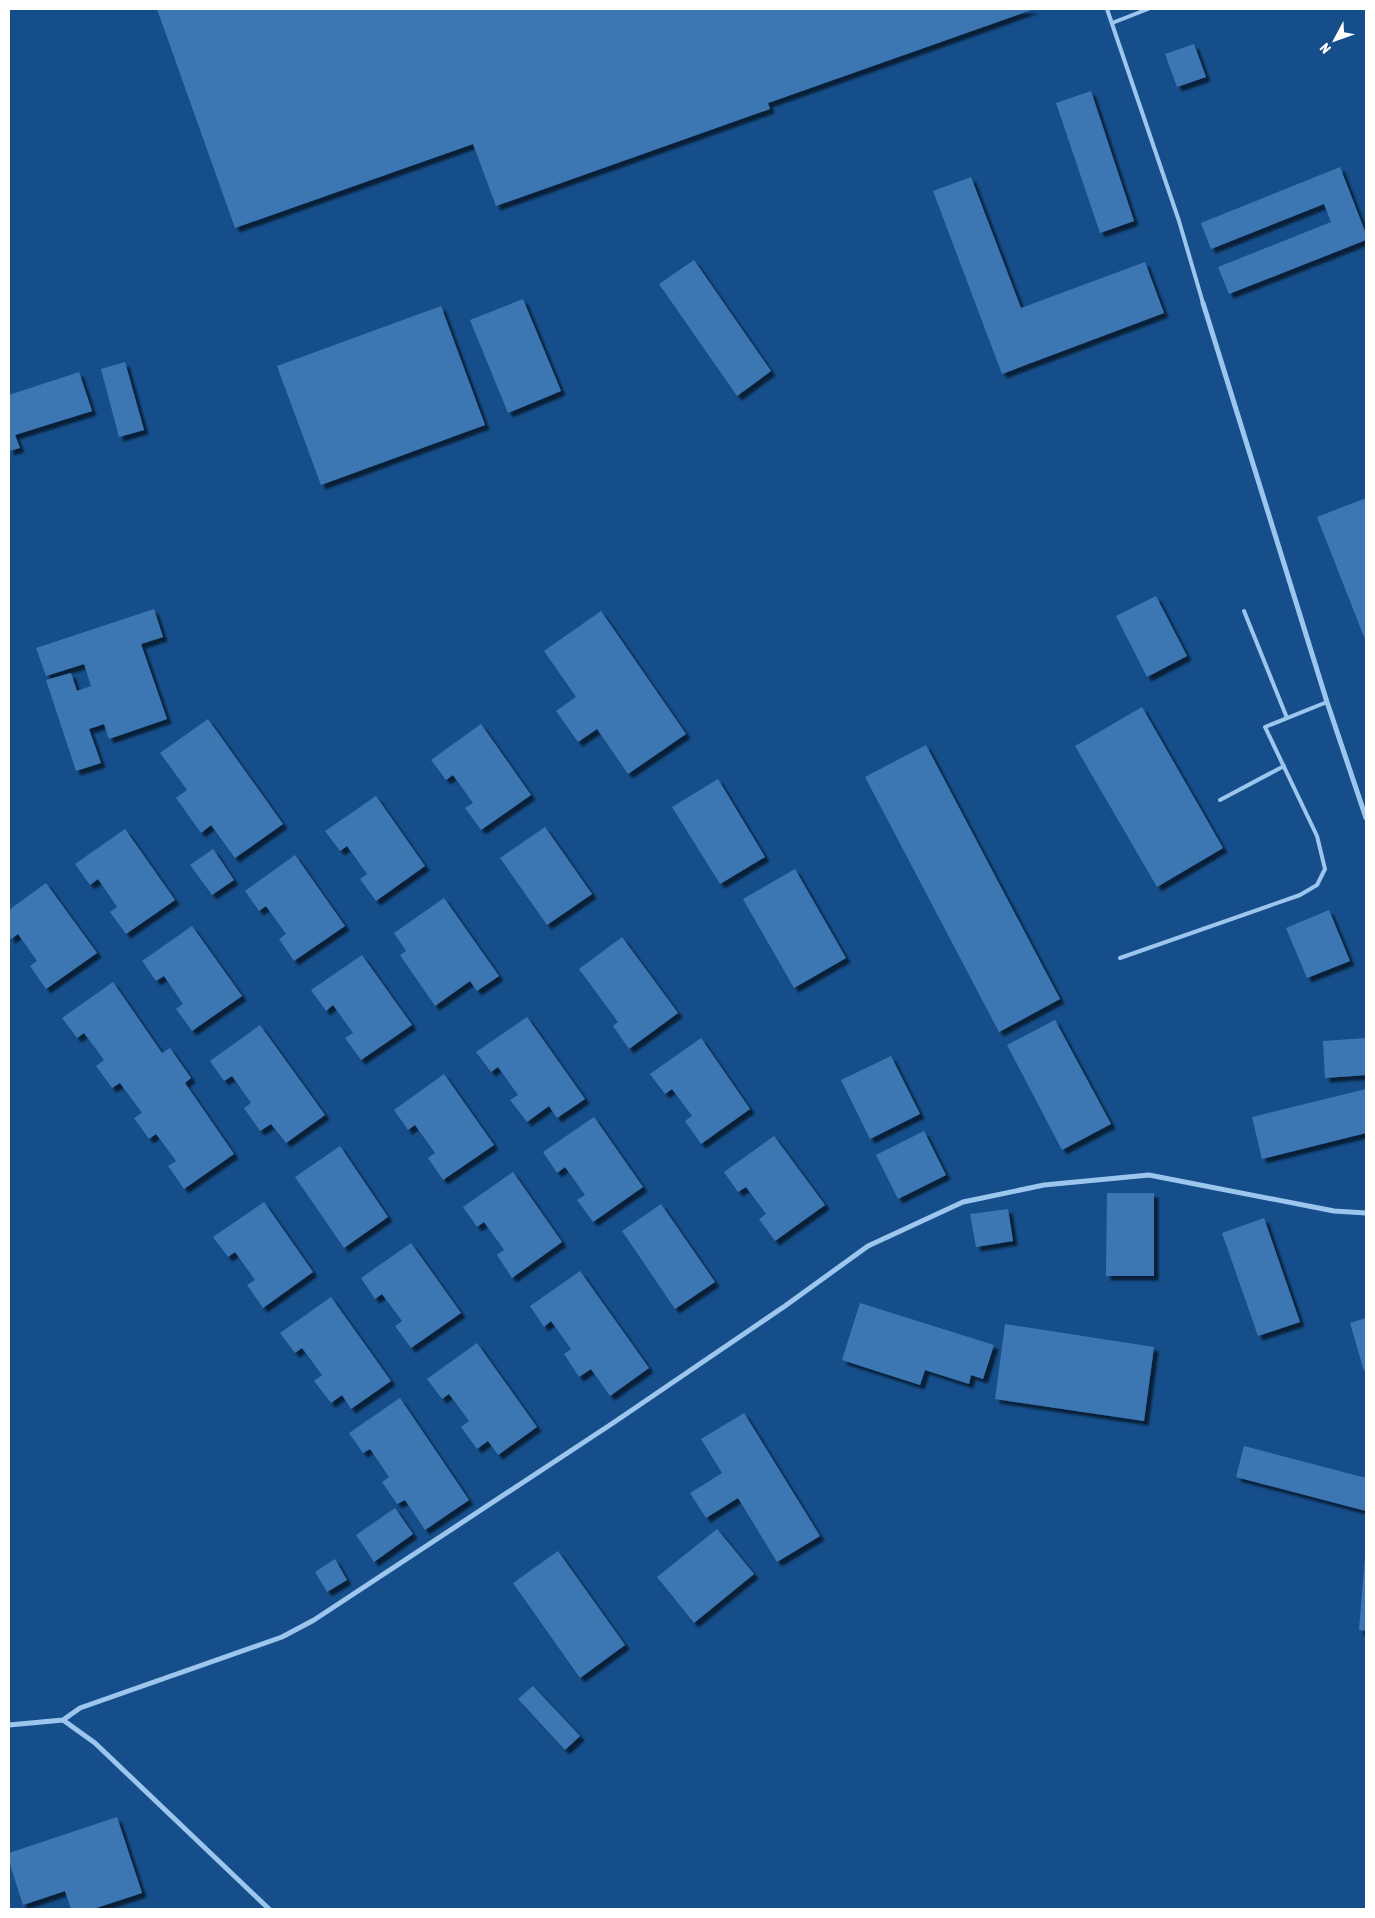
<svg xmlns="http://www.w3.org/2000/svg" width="1375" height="1918" viewBox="0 0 1375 1918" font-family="'Asap Condensed',sans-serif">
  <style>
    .building { fill: #3d77b3; filter: url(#shadow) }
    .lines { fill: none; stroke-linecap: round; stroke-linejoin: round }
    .service { stroke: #9dc6ef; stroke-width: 4 }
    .minor { stroke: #9dc6ef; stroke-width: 5 }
  </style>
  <defs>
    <filter id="shadow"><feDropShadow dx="4.5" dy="4.5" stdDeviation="1" flood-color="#0009"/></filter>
  </defs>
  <rect width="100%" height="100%" fill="#154e8a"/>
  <path class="building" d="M157 9H1034L768 103 770 109 496 206 473 144 235 228Z
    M1194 44 1206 77 1177 87 1165 54Z
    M1091 91 1134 221 1100 233 1056 103Z
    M1340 167 1366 234V240L1229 294 1218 267 1331 222 1324 204 1211 249 1201 223Z
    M971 177 1021 308 1145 262 1164 313 1002 374 933 191Z
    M694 260 771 371 737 396 659 284Z
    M523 299 561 391 508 413 470 320Z
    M441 306 485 425 321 485 277 366Z
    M125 362 144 430 119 437 101 369Z
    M79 372 92 411 15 435 20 448 9 451V395Z
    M1366 498V642L1317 517Z
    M1156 596 1187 656 1147 677 1116 616Z
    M154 609 163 637 141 644 167 719 109 739 104 724 89 729 101 763 76 771 46 680 71 673 77 691 91 686 84 664 46 676 36 648Z
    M601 611 686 734 628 774 597 729 578 742 556 711 576 697 544 651Z
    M1142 707 1223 848 1157 887 1075 746Z
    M208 719 283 824 235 858 211 825 201 833 176 798 187 790 160 753Z
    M481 724 531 795 481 830 465 808 473 803 453 775 446 780 431 760Z
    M926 745 1060 999 999 1032 865 777Z
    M718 779 765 857 720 884 672 807Z
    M376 796 425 866 376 901 360 879 367 874 347 846 340 851 325 831Z
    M545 827 592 894 547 925 500 858Z
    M125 829 175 900 126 934 110 912 117 907 98 879 90 885 75 864Z
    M213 849 234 880 212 895 190 865Z
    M295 855 345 926 294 961 279 939 286 934 266 906 259 911 245 891Z
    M795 869 846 958 794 988 743 899Z
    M46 883 97 953 46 989 30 966 37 961 18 934 11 939 9 936V910Z
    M444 898 499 976 477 991 470 981 435 1006 400 955 406 951 394 933Z
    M1329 910 1350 961 1307 978 1286 928Z
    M192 926 242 996 192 1031 176 1009 183 1004 164 976 156 981 142 961Z
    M622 937 678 1013 629 1049 613 1026 618 1022 579 969Z
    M362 955 412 1025 361 1060 345 1038 353 1033 333 1005 326 1011 311 990Z
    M113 982 162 1053 170 1048 191 1078 185 1083 234 1154 184 1189 168 1166 176 1161 156 1134 149 1139 134 1118 142 1113 120 1083 112 1088 96 1066 104 1060 84 1033 77 1038 62 1018Z
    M527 1017 585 1099 557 1118 549 1106 527 1122 510 1100 518 1095 498 1067 491 1072 476 1052Z
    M1055 1020 1111 1124 1062 1150 1007 1045Z
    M260 1025 325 1115 286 1143 271 1124 260 1131 244 1108 251 1103 232 1076 224 1081 210 1061Z
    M701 1038 750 1109 701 1144 685 1121 692 1116 672 1089 665 1094 650 1074Z
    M1366 1038V1075L1325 1078 1323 1041Z
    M891 1056 920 1114 870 1139 841 1080Z
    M444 1074 494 1145 443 1180 428 1158 435 1153 415 1125 408 1130 394 1110Z
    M1366 1089V1133L1262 1159 1252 1117Z
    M594 1117 643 1187 593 1222 577 1200 585 1195 565 1167 557 1173 543 1152Z
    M924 1131 946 1175 898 1199 876 1155Z
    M774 1136 825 1205 775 1241 759 1219 766 1214 746 1187 738 1192 724 1172Z
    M340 1146 388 1217 344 1248 295 1177Z
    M513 1172 562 1242 512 1278 497 1255 504 1250 484 1222 477 1227 463 1207Z
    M1107 1193H1154V1276H1106Z
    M264 1202 313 1272 263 1308 247 1285 255 1280 235 1252 228 1257 213 1237Z
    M661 1204 715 1282 675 1309 622 1231Z
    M1008 1209 1013 1241 976 1247 970 1214Z
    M1264 1218 1300 1322 1258 1336 1222 1233Z
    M411 1243 461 1313 411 1348 395 1326 402 1321 382 1294 375 1299 361 1278Z
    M580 1271 649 1368 610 1396 591 1369 579 1377 564 1354 571 1349 551 1321 544 1327 530 1306Z
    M331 1297 391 1381 351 1409 342 1395 331 1403 314 1381 322 1375 302 1348 295 1353 280 1333Z
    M860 1303 994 1345 983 1379 971 1375 969 1384 925 1370 920 1385 842 1360Z
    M1366 1318V1370L1364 1371 1350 1323Z
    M1005 1324 1154 1347 1144 1421 995 1399Z
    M477 1343 537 1427 498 1455 488 1441 477 1449 461 1427 469 1421 449 1394 442 1399 427 1379Z
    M400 1398 469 1500 425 1530 405 1500 397 1504 382 1482 389 1477 370 1449 363 1453 349 1433Z
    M744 1413 820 1536 777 1562 738 1498 706 1518 690 1493 722 1473 701 1439Z
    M1244 1446 1366 1478V1511L1236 1477Z
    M395 1508 413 1534 374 1562 356 1535Z
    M717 1529 754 1574 694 1623 657 1577Z
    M558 1551 625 1645 580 1678 513 1583Z
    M1365 1556H1366V1631L1359 1630Z
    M335 1559 347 1580 327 1592 315 1572Z
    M533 1686 580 1736 565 1750 518 1699Z
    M117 1817 142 1893 93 1909H71L65 1891 23 1905 9 1861V1853Z"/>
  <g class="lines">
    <path class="service" d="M1107 9 1179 221 1203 303
      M1112 23 1148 9
      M1244 611 1287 718
      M1220 800 1284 766
      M1120 958 1300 895 1317 885 1325 869 1317 836 1265 727 1327 702"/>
    <path class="minor" d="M1203 303 1327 702 1366 818
      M63 1720 80 1708 282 1637 314 1620 613 1423 785 1306 868 1246 963 1202 1044 1185 1149 1175 1334 1211 1366 1213
      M9 1725 63 1720 95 1743 269 1909"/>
  </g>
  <rect width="1375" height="1918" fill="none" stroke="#ffffff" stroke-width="20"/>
  <g transform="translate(1335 40) rotate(229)" stroke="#154e8a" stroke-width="4" paint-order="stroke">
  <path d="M0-4L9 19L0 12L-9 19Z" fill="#ffffff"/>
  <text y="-8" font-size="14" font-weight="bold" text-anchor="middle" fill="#ffffff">N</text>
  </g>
</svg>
